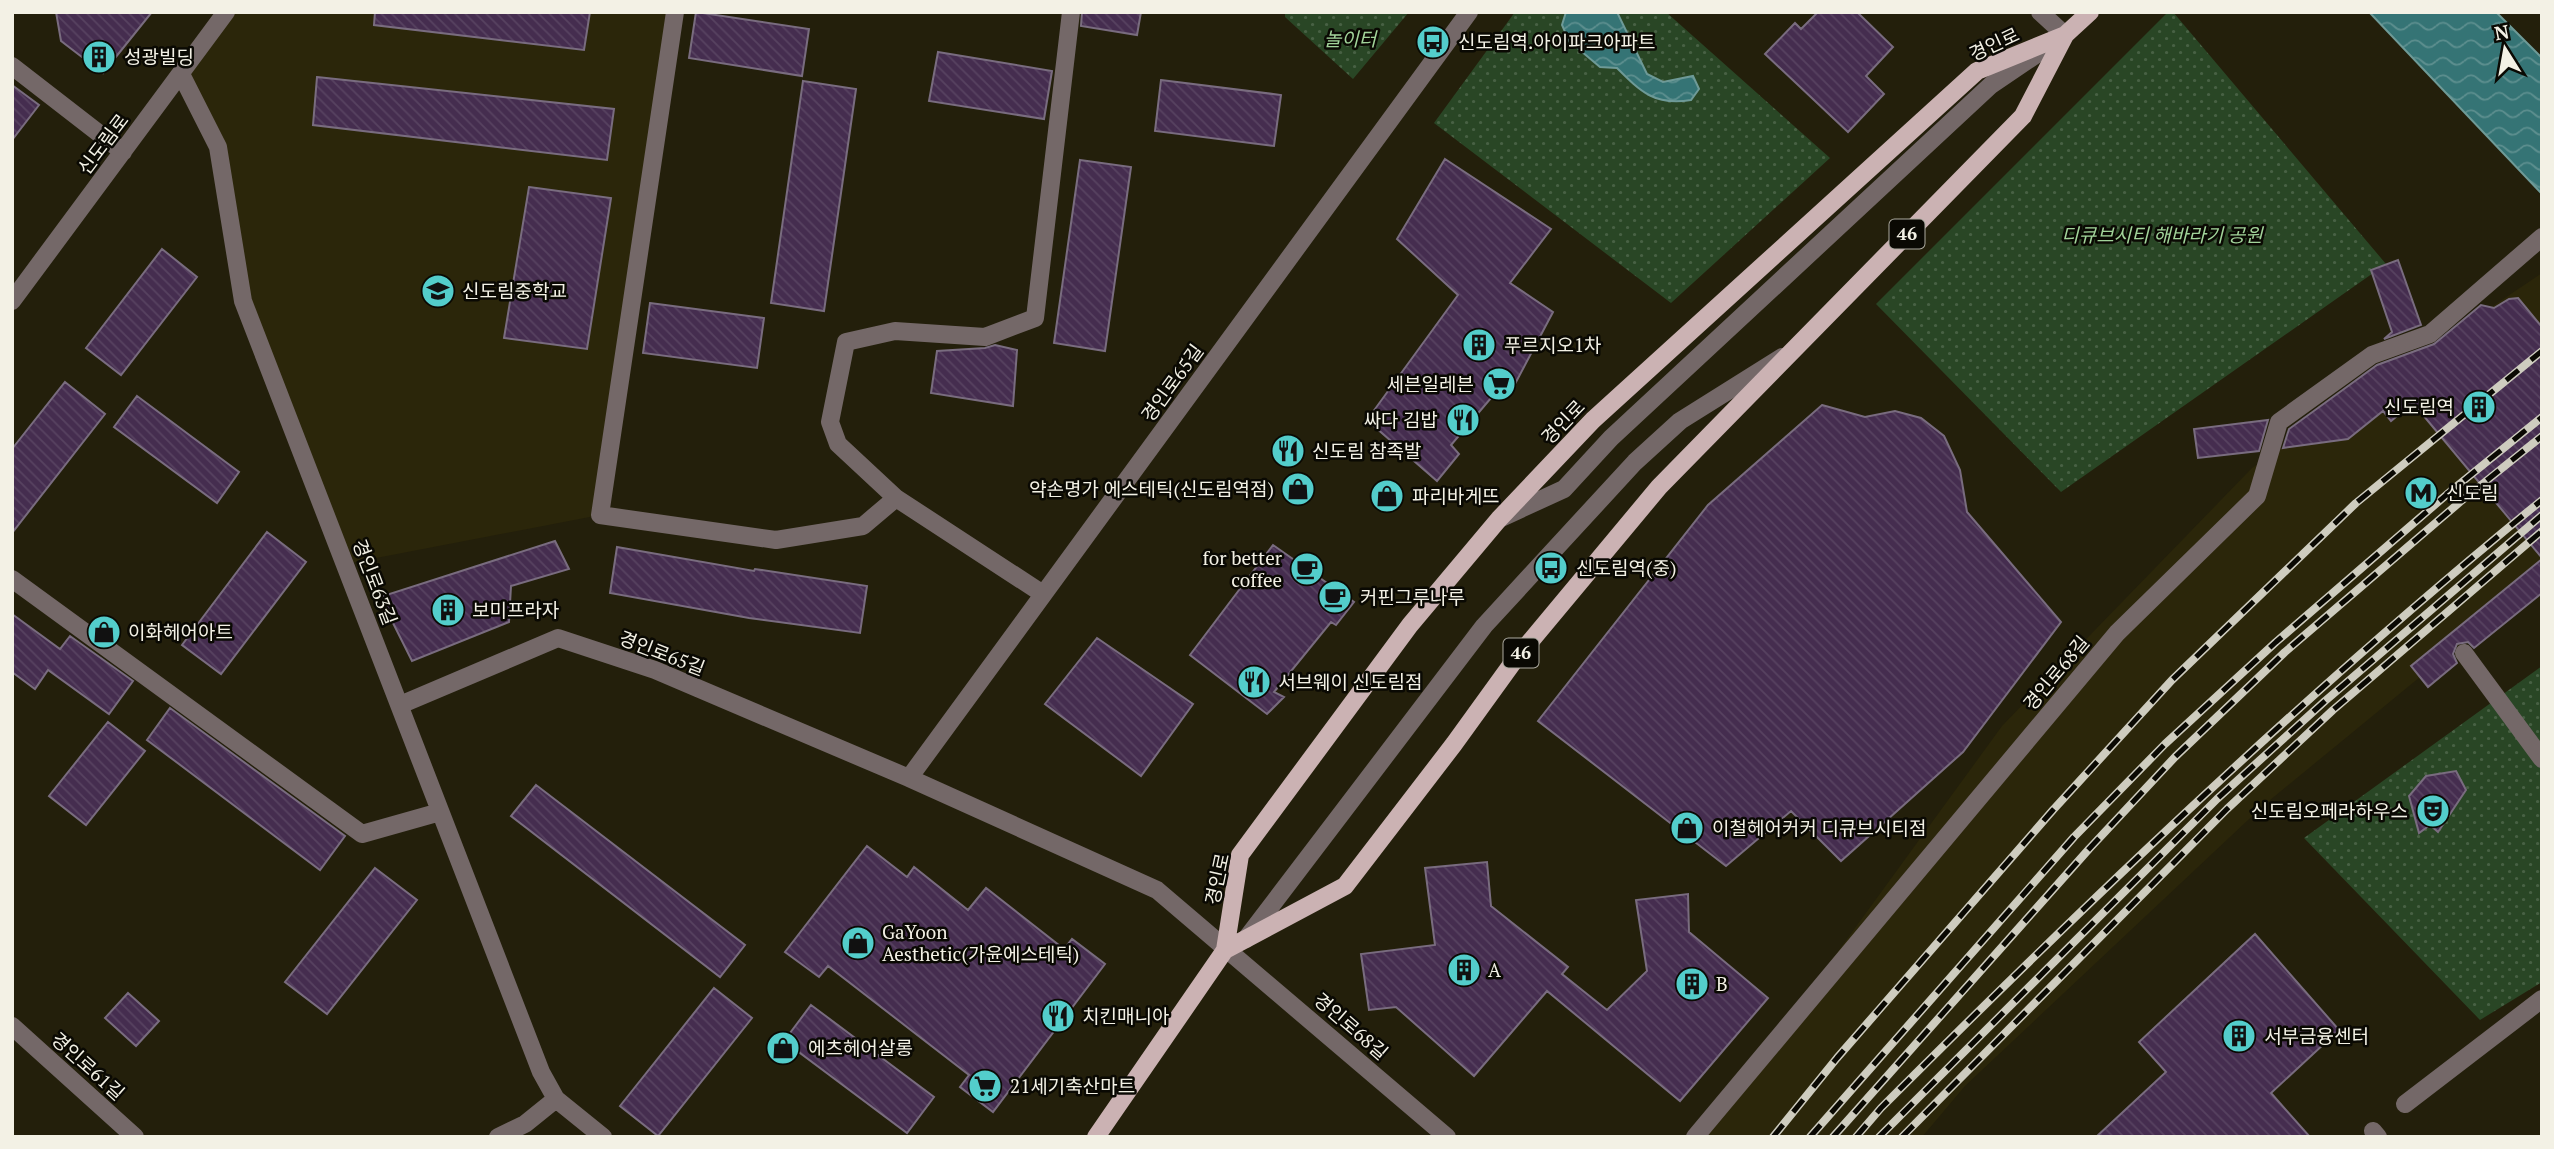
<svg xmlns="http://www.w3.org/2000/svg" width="2554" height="1149" viewBox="0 0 2554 1149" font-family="'PT Serif','Noto Sans KR',serif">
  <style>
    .built { fill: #2b260a }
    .park { fill: url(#park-dots) }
    .water { fill: url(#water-waves); stroke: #6e9a97; stroke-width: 2 }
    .building { fill: url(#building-back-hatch); stroke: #796c7f; stroke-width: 2 }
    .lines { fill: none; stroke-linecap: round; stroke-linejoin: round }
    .minor { stroke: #746868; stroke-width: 18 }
    .major { stroke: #cbb2b3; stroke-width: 18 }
    .rail-casing { stroke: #ceccbf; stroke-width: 8 }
    .rail { stroke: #0a0903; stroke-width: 5; stroke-dasharray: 16; stroke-linecap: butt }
    .labels { text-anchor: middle; stroke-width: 5; stroke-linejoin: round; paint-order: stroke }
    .shield { fill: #0a0903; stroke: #adaba1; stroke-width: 2 }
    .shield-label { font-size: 18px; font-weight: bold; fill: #f3f1e5 }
    .park-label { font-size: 19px; font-style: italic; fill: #a2d49a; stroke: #0a0903 }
    .poi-label { font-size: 19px; fill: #f3f1e5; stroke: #0a0903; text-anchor: start }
    .street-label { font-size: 19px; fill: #f3f1e5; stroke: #0a0903 }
  </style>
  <defs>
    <pattern id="park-dots" width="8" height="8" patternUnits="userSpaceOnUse" patternTransform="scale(1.75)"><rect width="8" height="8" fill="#294625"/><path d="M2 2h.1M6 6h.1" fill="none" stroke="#486144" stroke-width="1.8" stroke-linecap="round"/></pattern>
    <pattern id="water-waves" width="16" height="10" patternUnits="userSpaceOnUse" patternTransform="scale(1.75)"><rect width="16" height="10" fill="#357475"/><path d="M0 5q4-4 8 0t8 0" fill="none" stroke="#5d8f8f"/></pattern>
    <pattern id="building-back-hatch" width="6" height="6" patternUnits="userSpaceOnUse" patternTransform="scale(1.75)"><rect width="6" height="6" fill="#452d4f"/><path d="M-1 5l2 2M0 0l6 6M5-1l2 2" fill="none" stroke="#574260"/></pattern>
  </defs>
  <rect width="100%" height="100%" fill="#231f0b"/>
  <path class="built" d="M226 12H675L600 515 345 564 243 301 218 147 181 74Z
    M2542 273V577L2264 805 1965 1086 1922 1137H1703L2002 726 2252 468Z"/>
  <path class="park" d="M1285 12H1409L1353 79 1285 17Z
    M1515 12H1666L1830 158 1671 303 1434 123Z
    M2168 12H2173L2386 264 2061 492 1876 304Z
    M2542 666V982L2480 1020 2304 838Z"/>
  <path class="water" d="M1566 12H1617L1647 74 1663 82 1693 76 1699 89 1691 100C1655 106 1641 92 1617 68L1600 67 1569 41 1562 25Z
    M2369 12H2496L2542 58V194Z"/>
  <path class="building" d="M56 12H152L103 73 61 41Z
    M375 12H590L584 50 374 25Z
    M696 12 809 29 802 76 689 58Z
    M1082 12H1141L1137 35 1081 26Z
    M1818 12H1857L1893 47 1866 76 1884 94 1848 132 1765 54 1795 23 1801 29Z
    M938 52 1052 71 1044 119 929 101Z
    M317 77 614 109 607 160 313 125Z
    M1161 80 1281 95 1274 146 1155 131Z
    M803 81 856 89 824 311 771 303Z
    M12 85 39 105 12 140Z
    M1445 159 1551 229 1510 283 1553 312 1515 384 1508 378 1451 445 1459 454 1437 481 1367 420 1458 295 1397 239Z
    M1080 160 1131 167 1105 351 1054 343Z
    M529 187 611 198 587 349 504 338Z
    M162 249 197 277 121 375 86 348Z
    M2398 260 2421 325 2384 339 2392 332 2371 270Z
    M2518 298 2542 327V558L2413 403 2391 421 2383 411 2348 439 2283 448 2289 429 2377 365 2434 344 2481 305 2494 308 2509 299Z
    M650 303 764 318 757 368 643 353Z
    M995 345 1017 350 1013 406 931 393 937 351 985 348Z
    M65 382 105 414 12 533V449Z
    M137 396 239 472 217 503 114 427Z
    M1822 405 1865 417 1895 411 1921 418 1944 436 1960 470 1967 512 2061 622 1963 752 1841 861 1791 811 1726 866 1538 721 1708 505Z
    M2268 420 2259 451 2198 458 2194 429Z
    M267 532 306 562 221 674 182 645Z
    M555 541 569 569 511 586 509 622 412 661 380 597Z
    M1273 545 1354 602 1336 625 1331 622 1274 692 1284 697 1267 714 1190 655Z
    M617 547 754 571 755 569 867 586 860 633 749 618 610 593Z
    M2542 559V593L2474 648 2468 642 2457 644 2453 654 2457 663 2428 687 2411 666Z
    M12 614 60 649 70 636 133 681 109 714 48 670 35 689 12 672Z
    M1097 638 1193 704 1141 776 1045 704Z
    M170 708 345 836 320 870 147 740Z
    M108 722 145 751 86 825 49 796Z
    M2456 771 2466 790 2438 832 2430 825 2419 833 2409 796 2426 776Z
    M536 785 745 945 720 977 511 816Z
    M867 846 907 877 914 867 968 910 986 888 1064 949 1072 939 1105 964 993 1112 960 1087 969 1075 828 966 819 977 785 952Z
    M1487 862 1491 906 1568 967 1562 974 1607 1010 1647 971 1636 900 1688 894 1689 932 1768 998 1680 1101 1547 991 1474 1076 1396 1007 1369 1010 1361 954 1435 945 1425 868Z
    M375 868 417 900 327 1014 285 982Z
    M2255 934 2339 1030 2271 1093 2310 1137H2096L2166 1072 2139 1042Z
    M714 988 752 1018 658 1136 620 1106Z
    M128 993 159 1021 136 1046 105 1018Z
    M811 1005 934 1097 907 1133 784 1041Z"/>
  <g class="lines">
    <path class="minor" d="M675 12 600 515 776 540 863 526 896 498
      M12 66 123 152
      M181 74 218 147 243 301 541 1072 556 1099 603 1137
      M12 301 226 12
      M1501 518 1564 489 1611 438 1991 85 2065 35 2040 12
      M12 579 362 834 440 812
      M1043 594 896 498 838 444 830 422 846 342 895 331 985 337 1035 318 1071 12
      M2464 653 2542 759
      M400 705 558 638 655 670 909 778 1157 890 1447 1137
      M909 778 1469 12
      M1246 939 1484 626 1635 462 1680 421 1782 357
      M12 1026 135 1137
      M2405 1104 2542 999
      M2373 1131 2378 1137
      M498 1137 525 1124 556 1099
      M1695 1137 2117 633 2257 496 2279 422 2372 355 2430 334 2542 237"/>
    <path class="major" d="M1225 950 1345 886 1454 744 1514 661 1659 487 2023 116 2065 35
      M1096 1137 1225 950 1240 855 1410 625 1499 519 1593 420 1977 71 2065 35 2090 12"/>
    <defs>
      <path id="rail" d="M1773 1137 1837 1058 2053 810 2172 680 2356 503 2542 351
        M1810 1137 2074 837 2165 744 2276 642 2452 490 2542 417
        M1833 1137 2089 849 2175 757 2285 652 2460 502 2542 436
        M1856 1137 1881 1108C2093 896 2309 690 2542 500
        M1879 1137 2217 799 2325 701 2542 515
        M1902 1137 2227 809 2333 710 2542 531"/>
    </defs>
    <use href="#rail" class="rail-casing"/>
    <use href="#rail" class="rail"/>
  </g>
  <defs>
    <symbol id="bus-disc" viewBox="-11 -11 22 22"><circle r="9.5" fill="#53cdcb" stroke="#0a0903"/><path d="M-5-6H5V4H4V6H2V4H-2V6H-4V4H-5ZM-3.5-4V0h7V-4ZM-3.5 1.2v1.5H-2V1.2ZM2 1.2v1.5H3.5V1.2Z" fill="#111"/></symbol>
    <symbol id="building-disc" viewBox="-11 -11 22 22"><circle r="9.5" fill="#53cdcb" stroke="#0a0903"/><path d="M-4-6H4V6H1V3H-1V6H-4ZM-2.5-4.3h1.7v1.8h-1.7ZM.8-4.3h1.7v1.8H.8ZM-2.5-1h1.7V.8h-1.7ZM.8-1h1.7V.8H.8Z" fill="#111"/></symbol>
    <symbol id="school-disc" viewBox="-11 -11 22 22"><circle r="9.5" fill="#53cdcb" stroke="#0a0903"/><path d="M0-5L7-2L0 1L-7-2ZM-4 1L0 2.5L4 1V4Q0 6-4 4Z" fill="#111"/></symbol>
    <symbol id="supermarket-disc" viewBox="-11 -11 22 22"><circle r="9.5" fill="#53cdcb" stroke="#0a0903"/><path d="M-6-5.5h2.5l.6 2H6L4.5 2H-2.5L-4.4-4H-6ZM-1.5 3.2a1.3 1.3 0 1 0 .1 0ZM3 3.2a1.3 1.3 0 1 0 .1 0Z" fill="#111"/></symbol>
    <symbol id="restaurant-disc" viewBox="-11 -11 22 22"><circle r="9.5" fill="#53cdcb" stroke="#0a0903"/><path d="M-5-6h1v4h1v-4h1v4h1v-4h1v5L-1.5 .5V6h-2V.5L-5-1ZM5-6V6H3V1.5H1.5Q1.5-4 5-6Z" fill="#111"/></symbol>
    <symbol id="shop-disc" viewBox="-11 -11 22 22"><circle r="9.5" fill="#53cdcb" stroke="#0a0903"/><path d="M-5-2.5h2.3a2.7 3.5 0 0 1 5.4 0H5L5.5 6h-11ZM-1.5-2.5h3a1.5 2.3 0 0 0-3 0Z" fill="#111"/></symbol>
    <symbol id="metro-disc" viewBox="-11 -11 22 22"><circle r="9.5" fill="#53cdcb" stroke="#0a0903"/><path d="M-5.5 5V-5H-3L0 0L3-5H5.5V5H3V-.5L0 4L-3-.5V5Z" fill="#111"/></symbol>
    <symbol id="cafe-disc" viewBox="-11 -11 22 22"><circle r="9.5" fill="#53cdcb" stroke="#0a0903"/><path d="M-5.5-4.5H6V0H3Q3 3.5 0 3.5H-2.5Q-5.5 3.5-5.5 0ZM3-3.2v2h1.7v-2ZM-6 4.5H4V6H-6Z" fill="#111"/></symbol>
    <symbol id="theatre-disc" viewBox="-11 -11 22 22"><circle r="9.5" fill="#53cdcb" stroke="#0a0903"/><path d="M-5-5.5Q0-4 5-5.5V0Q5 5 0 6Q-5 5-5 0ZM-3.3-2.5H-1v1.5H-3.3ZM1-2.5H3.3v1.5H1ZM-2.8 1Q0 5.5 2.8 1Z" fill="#111"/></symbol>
  </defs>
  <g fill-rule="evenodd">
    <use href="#bus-disc" x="1414" y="23" width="38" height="38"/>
    <use href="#building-disc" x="80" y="38" width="38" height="38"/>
    <use href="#school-disc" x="419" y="272" width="38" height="38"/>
    <use href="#building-disc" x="1460" y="326" width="38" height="38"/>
    <use href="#supermarket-disc" x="1480" y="365" width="38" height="38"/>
    <use href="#building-disc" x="2460" y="388" width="38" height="38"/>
    <use href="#restaurant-disc" x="1444" y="401" width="38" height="38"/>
    <use href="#restaurant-disc" x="1269" y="432" width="38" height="38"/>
    <use href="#shop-disc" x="1279" y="470" width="38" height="38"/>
    <use href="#metro-disc" x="2402" y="474" width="38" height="38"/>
    <use href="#shop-disc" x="1368" y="477" width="38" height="38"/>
    <use href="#bus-disc" x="1532" y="549" width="38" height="38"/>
    <use href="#cafe-disc" x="1288" y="550" width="38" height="38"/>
    <use href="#cafe-disc" x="1316" y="578" width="38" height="38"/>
    <use href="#building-disc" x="429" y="591" width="38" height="38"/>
    <use href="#shop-disc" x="85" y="613" width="38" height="38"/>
    <use href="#restaurant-disc" x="1235" y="663" width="38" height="38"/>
    <use href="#theatre-disc" x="2414" y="792" width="38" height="38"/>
    <use href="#shop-disc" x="1668" y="809" width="38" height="38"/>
    <use href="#shop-disc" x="839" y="924" width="38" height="38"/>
    <use href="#building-disc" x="1445" y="951" width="38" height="38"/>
    <use href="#building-disc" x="1673" y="965" width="38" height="38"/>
    <use href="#restaurant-disc" x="1039" y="997" width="38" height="38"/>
    <use href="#building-disc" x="2220" y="1017" width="38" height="38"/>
    <use href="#shop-disc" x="764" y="1029" width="38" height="38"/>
    <use href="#supermarket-disc" x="966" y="1067" width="38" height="38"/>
  </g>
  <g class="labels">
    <g class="shield">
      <rect x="1889.5" y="219.5" width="35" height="29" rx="5"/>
      <rect x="1503.5" y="638.5" width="35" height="29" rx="5"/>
    </g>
    <g class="shield-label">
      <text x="1907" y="240">46</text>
      <text x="1521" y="659">46</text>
    </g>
    <g class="park-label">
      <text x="1350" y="46">놀이터</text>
      <text x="2162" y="242">디큐브시티 해바라기 공원</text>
    </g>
    <g class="poi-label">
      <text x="1458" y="49">신도림역.아이파크아파트</text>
      <text x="124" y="64">성광빌딩</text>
      <text x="462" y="298">신도림중학교</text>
      <text x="1504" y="352">푸르지오1차</text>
      <text x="1474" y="391" text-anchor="end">세븐일레븐</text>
      <text x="2454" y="414" text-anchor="end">신도림역</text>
      <text x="1438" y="427" text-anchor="end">싸다 김밥</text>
      <text x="1312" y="458">신도림 참족발</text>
      <text x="1274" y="496" text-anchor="end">약손명가 에스테틱(신도림역점)</text>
      <text x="2446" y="500">신도림</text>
      <text x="1412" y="503">파리바게뜨</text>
      <text x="1282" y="565" text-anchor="end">for better<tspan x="1282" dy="22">coffee</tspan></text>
      <text x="1576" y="575">신도림역(중)</text>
      <text x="1360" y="604">커핀그루나루</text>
      <text x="472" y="617">보미프라자</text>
      <text x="128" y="639">이화헤어아트</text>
      <text x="1278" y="689">서브웨이 신도림점</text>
      <text x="2408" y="818" text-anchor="end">신도림오페라하우스</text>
      <text x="1712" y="835">이철헤어커커 디큐브시티점</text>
      <text x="882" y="939">GaYoon<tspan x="882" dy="22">Aesthetic(가윤에스테틱)</tspan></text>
      <text x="1488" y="977">A</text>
      <text x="1716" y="991">B</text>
      <text x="1082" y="1023">치킨매니아</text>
      <text x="2264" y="1043">서부금융센터</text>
      <text x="808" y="1055">에츠헤어살롱</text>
      <text x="1010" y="1093">21세기축산마트</text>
    </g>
    <g class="street-label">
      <text transform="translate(1994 44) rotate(-25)" y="7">경인로</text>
      <text transform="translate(103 144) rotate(-53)" y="7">신도림로</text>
      <text transform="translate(1172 383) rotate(-54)" y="7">경인로65길</text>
      <text transform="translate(1563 422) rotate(-46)" y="7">경인로</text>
      <text transform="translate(375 582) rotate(69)" y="7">경인로63길</text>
      <text transform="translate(662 653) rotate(21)" y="7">경인로65길</text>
      <text transform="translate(2056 673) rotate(-50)" y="7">경인로68길</text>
      <text transform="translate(1217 879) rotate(-78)" y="7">경인로</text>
      <text transform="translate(1351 1026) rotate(41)" y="7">경인로68길</text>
      <text transform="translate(88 1066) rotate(42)" y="7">경인로61길</text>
    </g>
  </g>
  <rect width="2554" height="1149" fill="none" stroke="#f3f1e5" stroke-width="28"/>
  <g transform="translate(2505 49) rotate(349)" stroke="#0a0903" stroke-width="5" paint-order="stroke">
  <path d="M0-5L12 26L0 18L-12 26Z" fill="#f3f1e5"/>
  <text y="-10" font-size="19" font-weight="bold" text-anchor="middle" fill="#f3f1e5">N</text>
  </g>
</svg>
